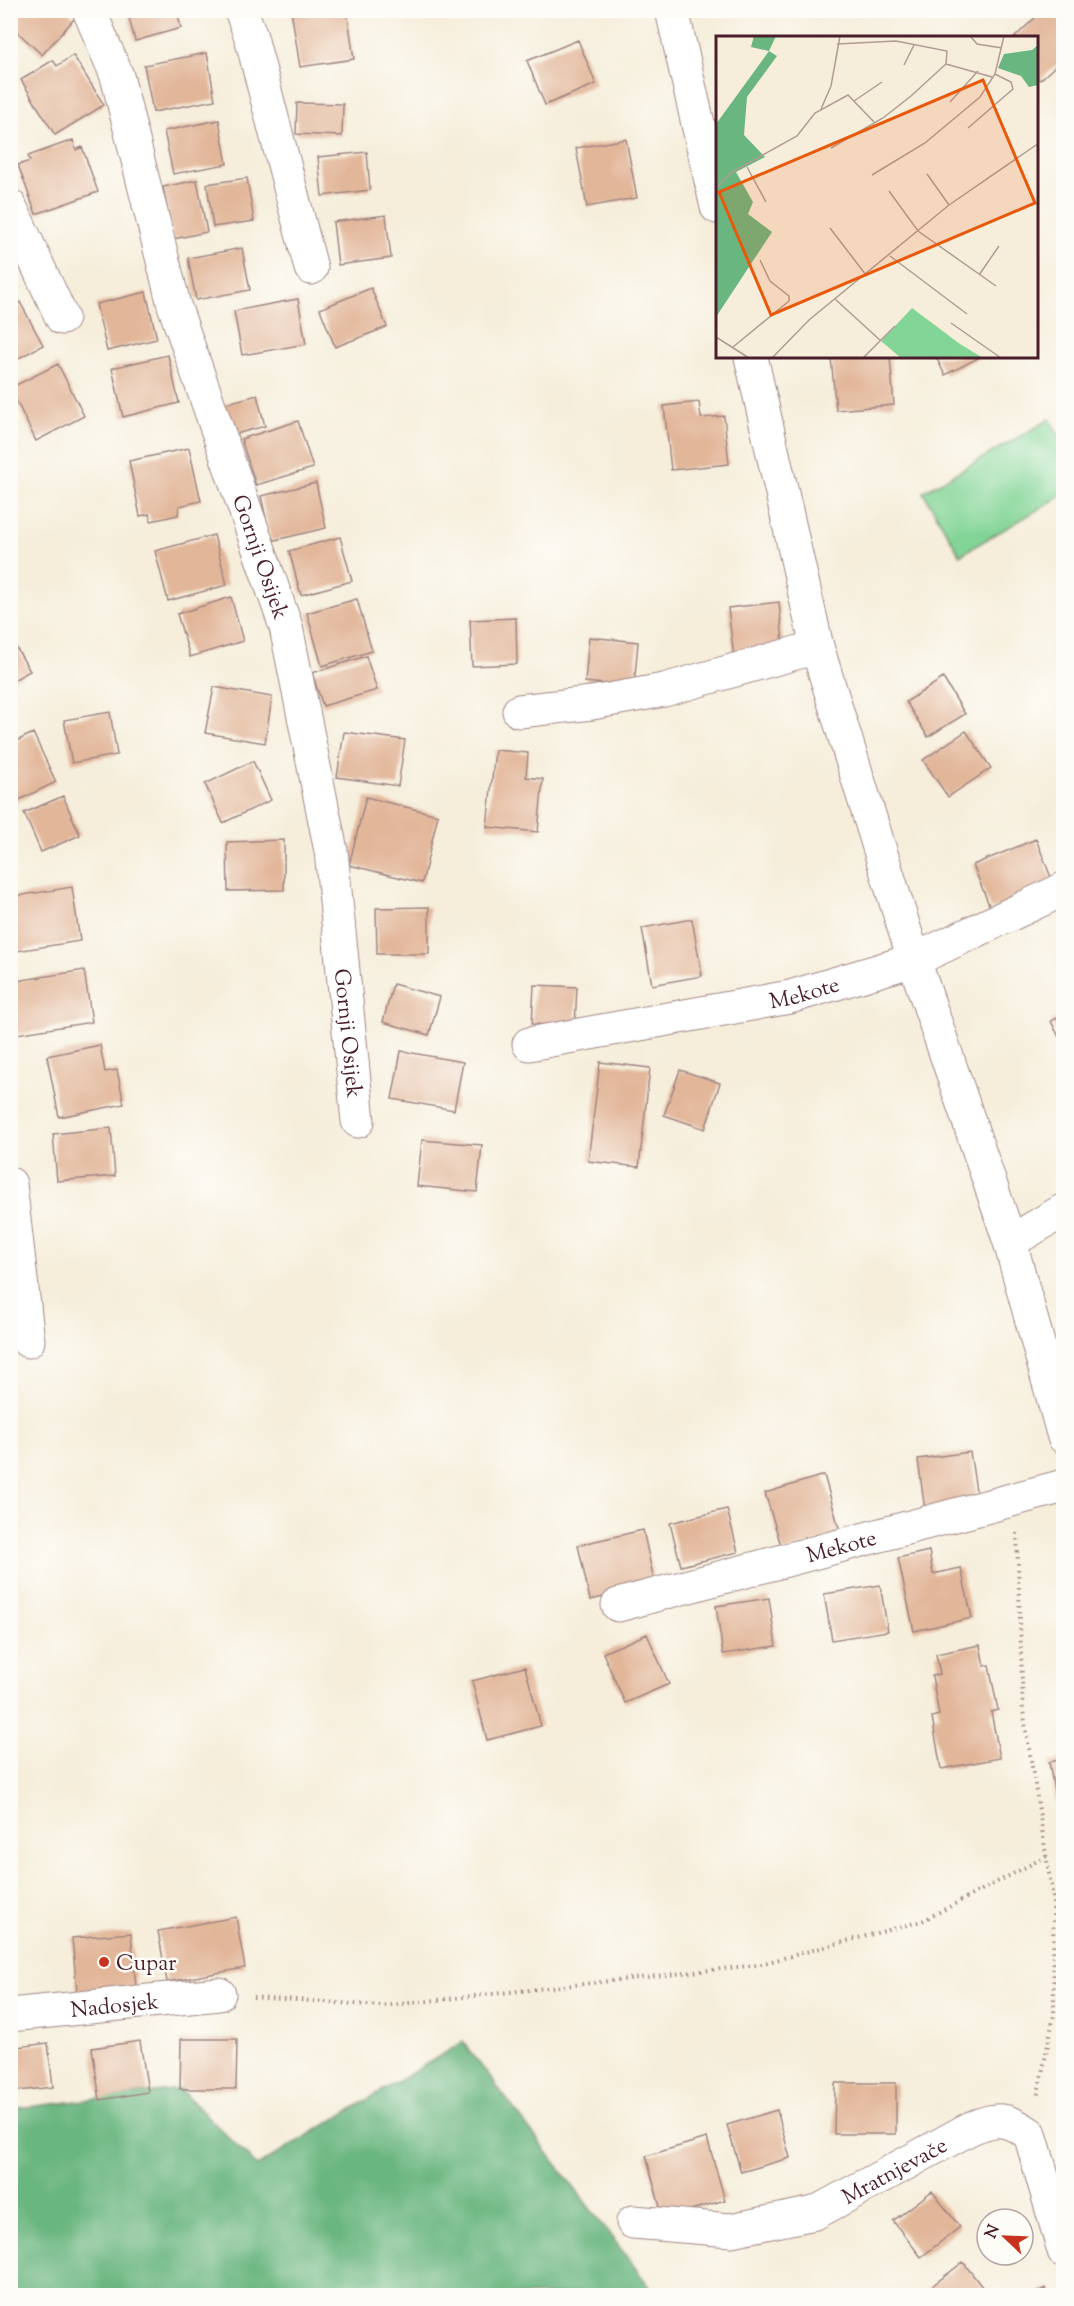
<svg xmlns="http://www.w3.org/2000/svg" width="1074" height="2306" viewBox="0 0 1074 2306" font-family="'Sorts Mill Goudy',serif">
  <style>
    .green { fill: #83d597; stroke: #667a61; stroke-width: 1.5 }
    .forest { fill: #6ab680; stroke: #5a6a56; stroke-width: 1.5 }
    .building { fill: #e2b699 }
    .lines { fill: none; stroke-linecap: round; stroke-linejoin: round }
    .minor-casing { stroke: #a08683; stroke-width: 35 }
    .path { stroke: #a08683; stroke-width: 4; stroke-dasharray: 1.5 4.5; stroke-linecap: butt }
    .minor { stroke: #fff; stroke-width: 33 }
    .poi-dot { fill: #c8321e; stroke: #fdfcf7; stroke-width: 2 }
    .labels { text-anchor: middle; stroke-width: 5; stroke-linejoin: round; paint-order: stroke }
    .street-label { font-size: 22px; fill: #4a1f2b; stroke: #fdfcf7 }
    .poi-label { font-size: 22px; fill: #4a1f2b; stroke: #fdfcf7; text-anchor: start }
    .inset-road { fill: none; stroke: #b19b95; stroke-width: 1.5 }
    .view { fill: #e8590c; fill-opacity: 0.15; stroke: #e8590c; stroke-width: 3 }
    .inset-edge { fill: none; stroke: #4a1f2b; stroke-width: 3 }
  </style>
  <rect width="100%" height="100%" fill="#fdfcf7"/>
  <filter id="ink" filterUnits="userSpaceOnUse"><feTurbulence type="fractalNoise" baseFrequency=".0167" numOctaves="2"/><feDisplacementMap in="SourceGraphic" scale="12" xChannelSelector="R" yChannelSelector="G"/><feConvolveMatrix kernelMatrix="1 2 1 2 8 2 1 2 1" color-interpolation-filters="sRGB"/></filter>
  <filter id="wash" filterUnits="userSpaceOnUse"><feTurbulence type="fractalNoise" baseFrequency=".008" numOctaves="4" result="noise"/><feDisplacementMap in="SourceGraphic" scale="24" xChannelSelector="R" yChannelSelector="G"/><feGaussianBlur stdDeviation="1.35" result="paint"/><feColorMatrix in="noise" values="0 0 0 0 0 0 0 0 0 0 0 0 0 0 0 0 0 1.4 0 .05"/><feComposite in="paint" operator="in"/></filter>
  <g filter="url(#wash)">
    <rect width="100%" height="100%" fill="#f6eedb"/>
    <path class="green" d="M1050 419 1063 443V495L960 555 923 492Z"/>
    <path class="forest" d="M463 2042 656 2295H11L10 2109 180 2089 257 2166Z"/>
    <g id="blocks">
      <path class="building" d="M10 10H67L75 18 42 55 10 25Z
        M127 10H177L181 28 135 41Z
        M291 10H347L354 59 300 67Z
        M1043 10H1058L1064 17V58L1040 80 1036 76V38H1014Z
        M578 40 596 84 545 105 527 61Z
        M207 53 215 100 153 112 144 65Z
        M73 55 104 105 55 135 21 80 53 60 57 66Z
        M297 103 343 104 342 136 296 134Z
        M219 120 227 164 173 174 164 131Z
        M626 139 637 198 587 207 576 148Z
        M73 140 76 150 82 147 98 192 36 214 18 165 30 161 28 156Z
        M367 152 370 190 322 196 318 157Z
        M247 178 254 221 213 227 207 184Z
        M197 180 207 232 173 239 163 187Z
        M386 215 391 258 338 265 333 222Z
        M10 235 24 257 10 266Z
        M242 248 250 290 196 300 188 258Z
        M371 288 387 327 335 347 320 309Z
        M146 292 157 339 107 351 96 304Z
        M298 299 306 344 242 355 234 311Z
        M20 302 43 345 10 363V307Z
        M168 355 179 403 123 417 112 368Z
        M831 357H890L894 405 836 410Z
        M936 357H980L945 375Z
        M58 364 84 416 36 441 10 388Z
        M257 395 265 426 232 435 224 404Z
        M699 402 701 418 724 416 729 464 671 470 664 406Z
        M298 421 313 468 256 485 241 439Z
        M189 448 201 501 179 506 178 515 151 521 149 514 140 516 129 461Z
        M316 483 326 528 271 541 261 496Z
        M214 535 227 585 168 601 155 551Z
        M340 537 352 581 301 595 289 551Z
        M231 597 243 641 190 657 177 614Z
        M357 599 372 651 322 666 307 613Z
        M779 602 784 652 734 658 728 608Z
        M516 618 517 664 472 666 470 620Z
        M10 637 30 671 10 682Z
        M589 637 638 642 634 687 585 682Z
        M366 656 377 690 323 706 312 673Z
        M943 678 965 714 928 737 906 702Z
        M214 687 272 697 265 743 205 733Z
        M110 712 117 755 72 763 64 720Z
        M966 731 991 768 948 797 923 760Z
        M344 732 405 740 398 786 337 777Z
        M33 733 56 782 11 804 10 744Z
        M495 750 528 753 526 777 543 779 538 832 487 827Z
        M253 761 271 800 223 823 205 784Z
        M63 796 80 835 41 852 24 813Z
        M366 797 438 815 422 883 349 865Z
        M1036 839 1054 885 991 910 973 865Z
        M284 840V890L228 891 227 842Z
        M72 887 80 941 17 951 10 897Z
        M429 907V954H377L376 908Z
        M692 919 702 976 652 985 642 928Z
        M84 970 92 1022 17 1034 10 982Z
        M393 984 440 997 429 1035 383 1022Z
        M534 985 577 987 575 1026 532 1024Z
        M1064 1015V1047L1051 1021Z
        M100 1045 105 1072 117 1070 124 1104 59 1117 47 1056Z
        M401 1051 463 1062 454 1110 392 1099Z
        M600 1062 650 1068 639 1167 588 1161Z
        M680 1070 720 1083 705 1129 664 1115Z
        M111 1128 115 1176 57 1181 53 1134Z
        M422 1140 482 1145 477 1192 417 1186Z
        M970 1452 978 1503 925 1511 918 1459Z
        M824 1475 841 1535 783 1552 765 1493Z
        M727 1509 738 1552 681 1566 670 1523Z
        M643 1530 655 1585 590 1600 578 1545Z
        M929 1551 933 1574 961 1568 972 1618 914 1631 898 1558Z
        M880 1585 888 1631 832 1640 824 1594Z
        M769 1598 776 1646 723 1654 716 1606Z
        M647 1634 669 1684 625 1703 603 1653Z
        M980 1645 984 1666 989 1665 998 1710 991 1712 1000 1758 941 1769 932 1717 939 1715 932 1676 940 1674 936 1654Z
        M525 1667 541 1726 487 1740 472 1681Z
        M1064 1759V1812L1058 1813 1049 1762Z
        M236 1917 245 1968 167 1982 158 1931Z
        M131 1933 136 1987 77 1992 72 1938Z
        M181 2039H237L236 2089H180Z
        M140 2041 148 2092 100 2100 92 2048Z
        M48 2043 53 2087 10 2092V2048Z
        M835 2083H896V2134H834Z
        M777 2110 790 2158 741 2172 727 2125Z
        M707 2138 725 2200 663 2218 646 2156Z
        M932 2191 960 2227 921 2257 893 2221Z
        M963 2262 989 2296H919Z
        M1046 2288 1049 2296H1031Z"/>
    </g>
  </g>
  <g filter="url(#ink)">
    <use href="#blocks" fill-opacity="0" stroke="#a08683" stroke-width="1.5"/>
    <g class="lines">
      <defs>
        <g id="minor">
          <path id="s1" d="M89 10 117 76 174 305 286 627 331 851 358 1121"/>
          <path d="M241 10 251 37 311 268"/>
          <path d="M672 10 717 207"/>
          <path d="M10 206 62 318"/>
          <path d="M751 357 817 647 914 960 1010 1242 1064 1437"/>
          <path d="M519 711 592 703 664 690 817 647"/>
          <path id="s2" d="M529 1044 790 997 914 960 1064 889"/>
          <path d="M10 1184 28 1341"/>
          <path d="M1010 1242 1064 1210"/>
          <path id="s3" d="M618 1605 1064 1486"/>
          <path id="s4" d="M10 2015 219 1994"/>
          <path id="s5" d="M633 2222 731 2230 815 2213 971 2128C998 2117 1006 2118 1030 2134L1064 2251"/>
        </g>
      </defs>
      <use href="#minor" class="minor-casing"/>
      <path class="path" d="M1017 1533 1023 1710 1053 1898 1054 2015 1037 2098
        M253 1997 382 2006 757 1965 922 1921 1047 1856"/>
      <use href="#minor" class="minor"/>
    </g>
  </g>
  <circle class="poi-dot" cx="104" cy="1962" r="6"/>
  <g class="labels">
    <g class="street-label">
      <text dy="8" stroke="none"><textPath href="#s1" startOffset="574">Gornji Osijek</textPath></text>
      <text dy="8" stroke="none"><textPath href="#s2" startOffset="280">Mekote</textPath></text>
      <text dy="8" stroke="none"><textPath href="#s1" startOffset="1060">Gornji Osijek</textPath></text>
      <text dy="8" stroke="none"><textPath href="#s3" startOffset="231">Mekote</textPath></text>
      <text dy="8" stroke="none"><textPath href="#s4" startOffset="105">Nadosjek</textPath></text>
      <text dy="8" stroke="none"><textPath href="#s5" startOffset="274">Mratnjevače</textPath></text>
    </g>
    <g class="poi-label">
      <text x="116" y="1970">Cupar</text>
    </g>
  </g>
  <g transform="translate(716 36)">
    <rect width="322" height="322" fill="#f6eedb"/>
    <path d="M196 272 244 308 267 322H185L165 305Z" fill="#83d597"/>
    <path d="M38 0H60L53 15 61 20 31 61 28 99 49 121 20 136 37 166 32 178 56 196 0 281V88L53 15 35 11ZM322 9V49L313 51 305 40 282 32 288 18 316 14Z" fill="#6ab680"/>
    <path class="inset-road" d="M255 1 261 8 286 12M230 28 276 41M188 29 198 9M138 65 166 46M234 66 262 35M105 73 115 50 124 0M252 92 297 53 295 46 279 38M115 112 167 82 195 60 230 28 231 15 180 5 121 8M31 131 50 166M211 138 233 169M156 139 209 107 264 61 279 38 288 0M0 152 16 136 81 100 99 77 132 59 158 86M173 155 202 195 280 250M114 192 150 239M174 220 251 278M263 239 283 210M119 263 165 305M235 287 285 322M0 301 33 322M17 311 73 265V260L54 245 44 224M56 322 93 284 233 169 323 107M147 322 179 290"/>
    <path class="view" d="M267 44 319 167 55 279 3 156Z"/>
    <rect width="322" height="322" class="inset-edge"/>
  </g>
  <rect width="1074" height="2306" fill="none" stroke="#fdfcf7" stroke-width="36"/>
  <g transform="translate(1005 2237) rotate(293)"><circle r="28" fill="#fdfcf7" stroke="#b5a4a5" stroke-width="1.5"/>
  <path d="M0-4.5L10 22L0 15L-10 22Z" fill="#c8321e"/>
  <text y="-9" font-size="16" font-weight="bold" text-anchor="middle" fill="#4a1f2b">N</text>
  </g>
</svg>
